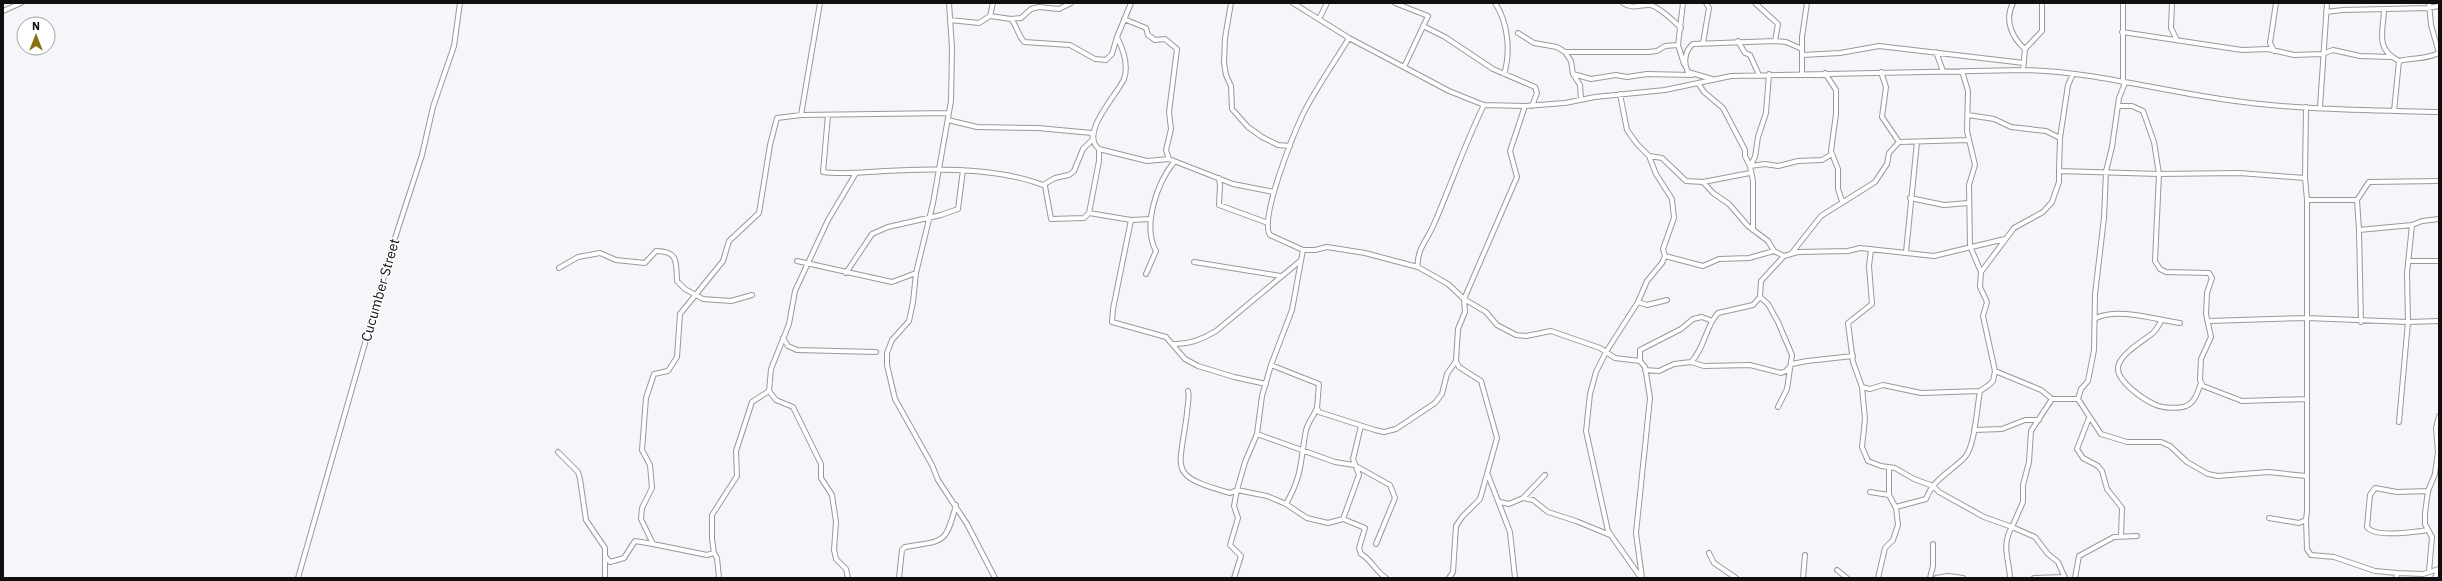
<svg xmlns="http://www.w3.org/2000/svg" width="2442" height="581" viewBox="0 0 2442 581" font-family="'IBM Plex Sans',sans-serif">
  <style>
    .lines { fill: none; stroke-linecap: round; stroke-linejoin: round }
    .minor-casing { stroke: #98999c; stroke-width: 6 }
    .minor { stroke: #fff; stroke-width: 4 }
    .labels { text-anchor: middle; stroke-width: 3; stroke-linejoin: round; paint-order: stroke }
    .street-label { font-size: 14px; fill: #0f0f10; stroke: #fff }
  </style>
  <rect width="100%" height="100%" fill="#f5f6f9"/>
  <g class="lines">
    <defs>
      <path id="minor" d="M949 3 952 48 951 101 933 203 916 273 913 302 909 321 892 340 887 353V365L895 399 932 465 938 480 967 524 995 578
        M1231 3 1225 38 1224 63 1226 75 1231 86 1232 109 1248 127 1262 137 1278 145 1290 146
        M1293 3 1349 38 1449 91 1484 105 1525 106 1565 103 1595 97 1665 90 1731 76 2023 70C2090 71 2156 90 2221 99 2293 110 2367 110 2439 112
        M1395 3 1428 16 1404 67
        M1495 3C1508 22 1511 52 1504 74
        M1623 3C1633 10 1640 4 1650 5 1658 6 1676 23 1681 28
        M1683 3 1678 45 1684 64
        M1755 3 1778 24 1775 41
        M2013 3C2004 20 2012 38 2025 49
        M2172 3 2171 28 2177 40
        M2384 10C2383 33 2375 49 2399 61
        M3 11 21 3
        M2326 12 2343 10 2428 8 2439 6
        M990 16 993 3
        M1011 19C1017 26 1017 33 1024 42L1070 45 1095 59 1106 60 1112 54 1117 37
        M1124 19 1146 28 1148 35 1155 40 1165 39 1177 49 1169 112 1171 129 1166 150 1169 159
        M1319 19 1327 3
        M950 20 979 23 990 16 1011 19 1021 18 1031 9 1039 7 1059 9 1071 3
        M1423 26 1445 37 1493 69 1535 87 1537 93 1532 106
        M2122 32 2242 50 2268 49 2294 55 2322 54 2333 50 2360 56 2391 57
        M1518 33 1534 43 1557 47 1565 52 1571 61 1573 74 1580 85 1581 99
        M1349 38C1334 63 1316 88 1303 114 1294 133 1259 219 1270 235L1303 250H1315L1327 247 1365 253 1418 267 1448 284 1464 299 1465 312 1458 329 1456 361 1459 367 1481 381 1497 438 1480 499 1462 517 1456 526 1453 572 1449 578
        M1738 41 1745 53 1750 55 1759 75
        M1703 43 1709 8 1706 3
        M2274 51 2270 43 2276 3
        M1565 52H1648L1657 51 1665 46 1678 45
        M1936 52 1943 71
        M1802 55 1840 53 1879 46 2024 63
        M2023 70 2025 49 2042 31V3
        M1962 71 1968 91 1967 131 1975 165 1969 185 1970 246 1981 272
        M1881 72 1886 87 1882 117 1899 142
        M1825 73 1836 90V114L1831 151 1838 169V189L1842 201
        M1573 74 1591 79 1616 75 1627 77 1647 74 1692 75
        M1802 74V37L1807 3
        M1712 79 1688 72C1683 63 1685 50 1693 44L1775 41 1786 42 1802 49
        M1698 83 1704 92 1723 108 1745 150V156L1750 166 1765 164 1778 166 1798 161 1822 160 1832 154
        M2123 83V3
        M1620 94 1627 130 1637 144 1649 156 1656 174 1672 199 1674 218 1663 249 1665 256 1662 263 1647 281 1638 302 1606 352 1596 372 1590 394 1586 431 1608 531 1641 578
        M1525 106 1510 151 1517 177 1464 299 1486 312 1497 325 1516 335 1526 336 1551 331 1600 348 1615 358 1640 361 1645 367 1650 398 1636 533 1642 578
        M2320 107 2327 3
        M2394 111 2399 61C2415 57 2424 60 2439 53L2431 25 2429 3
        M801 115 949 113
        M828 115 823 172C844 175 864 172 884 171 933 168 1000 167 1045 186L1051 219 1084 218 1089 213 1099 161V149C1079 133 1117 95 1124 79 1129 65 1123 49 1117 37L1131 3
        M1968 115 1994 119 2011 127 2046 131 2060 138 2059 171
        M948 120 977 127 1038 128 1092 133 1093 139 1083 149 1074 171 1069 175 1055 178 1043 185
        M2060 138 2068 85 2073 74
        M1099 149 1147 161 1169 159 1233 184 1274 192
        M1649 156 1662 158 1686 181 1703 182 1750 173
        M1219 178 1220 186 1219 205 1268 223
        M2305 178 2239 173 2159 174 2155 261 2160 269 2166 272 2209 273 2212 278 2207 293 2206 314 2211 337 2201 359 2200 380 2203 386 2242 401 2307 399
        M1703 182 1713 193 1729 204 1748 226 1768 241 1774 251
        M1910 198 1944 205 1968 203
        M2307 200H2357
        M1089 213 1131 220 1151 219
        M1131 220 1113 309 1112 322 1166 337 1185 359 1198 366 1234 377 1266 384
        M1753 230V181L1750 166 1755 157 1758 137 1766 113 1769 74
        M2359 230 2357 200 2369 182 2439 181
        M1871 250 1869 266 1872 304 1848 323 1853 362 1862 387 1865 419 1862 447 1868 461 1881 466 1895 468 1914 479 1933 486 1939 492 1984 517 2012 527C2001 545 2009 559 2010 578
        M1906 252 1917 142
        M1791 254 1821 216 1875 182 1887 164 1889 153 1899 142 1968 140
        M1665 256 1703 266 1719 259 1749 258 1774 251 1784 256
        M797 261 892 282 916 273
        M2408 261H2439
        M1194 262 1281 276
        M1418 267C1416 250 1428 239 1434 224 1451 185 1465 143 1484 105
        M559 268 578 257 600 253 616 260 645 263 656 251C679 251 676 263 677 281L685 289 703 299 731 301 752 295
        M846 273 872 234 888 227 941 215 958 209 963 170
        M1146 274 1156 251C1142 226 1157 183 1174 162
        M1638 302 1647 305 1667 300
        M2096 318C2118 307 2157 320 2180 323
        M2161 321C2159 325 2156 330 2153 333 2143 341 2120 354 2118 367 2116 381 2144 400 2156 405 2163 408 2179 409 2186 406 2195 403 2198 391 2201 383
        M2208 321 2306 318 2408 322 2407 273 2412 225 2422 221 2439 219
        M2361 322 2359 230 2412 225
        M783 338 788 346 797 350 876 352
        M1173 344C1189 345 1203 339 1216 331L1300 261
        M1640 361V350L1681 329 1693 319 1702 317 1712 321
        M1691 362C1705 348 1705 327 1718 313L1753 305 1760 297
        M1271 365 1319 384 1317 408 1319 412 1375 430 1384 432 1396 429 1435 403 1442 394 1447 374 1456 361
        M1645 370 1659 371 1674 364 1691 362 1704 366 1750 365 1781 373 1786 371 1792 364 1807 361 1853 356
        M1995 371 2041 390 2052 399
        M1862 387 1870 389 1883 385 1921 393 1980 391 1989 385 1993 381 1995 371 1983 316 1987 302 1980 287 1981 272 2014 228 2043 212 2052 202 2059 182V171L2159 174 2154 142 2143 111 2132 106H2118
        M769 391 776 400 793 407 821 464V478L832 495 836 522 834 550 836 559 846 569 848 578
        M1188 391C1190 398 1187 406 1187 413 1180 471 1166 475 1230 493L1237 490 1267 496 1286 504 1307 518 1328 523 1343 519 1359 475 1353 459 1361 426
        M2078 399 2101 434 2127 442H2161L2170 446 2187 462 2208 474 2218 476 2268 472 2306 476
        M1778 407 1787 389 1792 355 1778 322 1768 304 1760 297 1761 281 1784 256 1798 252 1848 251 1860 248 1934 256 2005 239
        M2089 418 2077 449 2083 458 2098 466 2102 471 2107 489 2122 508 2121 536
        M2399 422 2408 322 2439 321
        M1974 430 2002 429 2025 420H2039
        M1257 434 1335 462 1354 465 1390 485 1395 498 1376 544
        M558 452 578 472 580 479 586 520 605 548V578
        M1488 475 1510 532 1515 578
        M1870 492 1889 495 1896 508 1898 525 1893 540 1885 548 1878 578
        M1889 495V468
        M1523 498 1545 475
        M1500 502 1509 504 1523 498 1533 500 1548 512 1576 521 1610 535
        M1286 504C1303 474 1300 462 1306 430 1308 423 1314 415 1317 408
        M1896 507 1926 499C1933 479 1952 471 1965 457 1975 446 1977 407 1980 391
        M2269 518 2299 523 2306 520 2307 511V200L2305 178 2306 107
        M1343 519 1365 528 1359 548 1361 554C1372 560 1375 571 1386 578
        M2306 520 2307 549 2311 555 2334 557 2375 571 2397 573
        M2428 530C2415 532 2375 538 2367 527L2370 495 2375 488 2397 492 2428 491
        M714 553 707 555 653 544 641 519 642 508 652 488 650 465 642 450 646 398 654 374 668 371 677 357 680 314 723 261 729 241 759 213 770 145 777 118 801 115 820 3
        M1709 553 1714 563 1736 578
        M605 556 610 562 624 558 635 541 653 544
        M1837 570 1847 578
        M2429 572 2432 537 2425 524V513L2428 491 2435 474 2438 452 2436 428 2439 416
        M298 578 395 238 422 155 433 107 454 46 460 3
        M719 578 717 558 714 553 712 539V515L737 476 736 451 752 402 769 391 771 369 789 324 795 291 828 220 856 173
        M899 578 902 550 905 547C944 540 945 546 956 505
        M1234 578 1241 556 1230 545 1238 518 1234 506 1237 490 1245 462 1257 434 1262 396 1271 365 1292 310 1303 250
        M1803 578 1805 555
        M1930 578 1933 566V544
        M1936 578 1948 576 1963 578
        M2034 578 2065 577
        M2065 578 2058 562 2048 554 2035 537 2012 527 2023 502V485L2029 462 2031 431 2052 399H2078L2081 389 2088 381 2094 350 2095 294 2104 218 2106 171 2112 147 2119 98 2125 83
        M2075 578 2079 556 2114 537 2137 536
        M2396 578 2397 573 2423 574 2439 569
        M2435 578 2438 570"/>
    </defs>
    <use href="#minor" class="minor-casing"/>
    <use href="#minor" class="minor"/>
  </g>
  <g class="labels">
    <g class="street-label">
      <text transform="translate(380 290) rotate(-74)" y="5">Cucumber Street</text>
    </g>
  </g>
  <rect width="2442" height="581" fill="none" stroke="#0f0f10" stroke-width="8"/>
  <g transform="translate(36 36)"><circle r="19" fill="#ffffff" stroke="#9f9f9f"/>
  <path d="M0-3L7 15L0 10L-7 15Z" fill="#8a7012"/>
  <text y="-6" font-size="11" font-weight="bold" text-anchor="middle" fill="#0f0f10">N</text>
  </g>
</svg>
